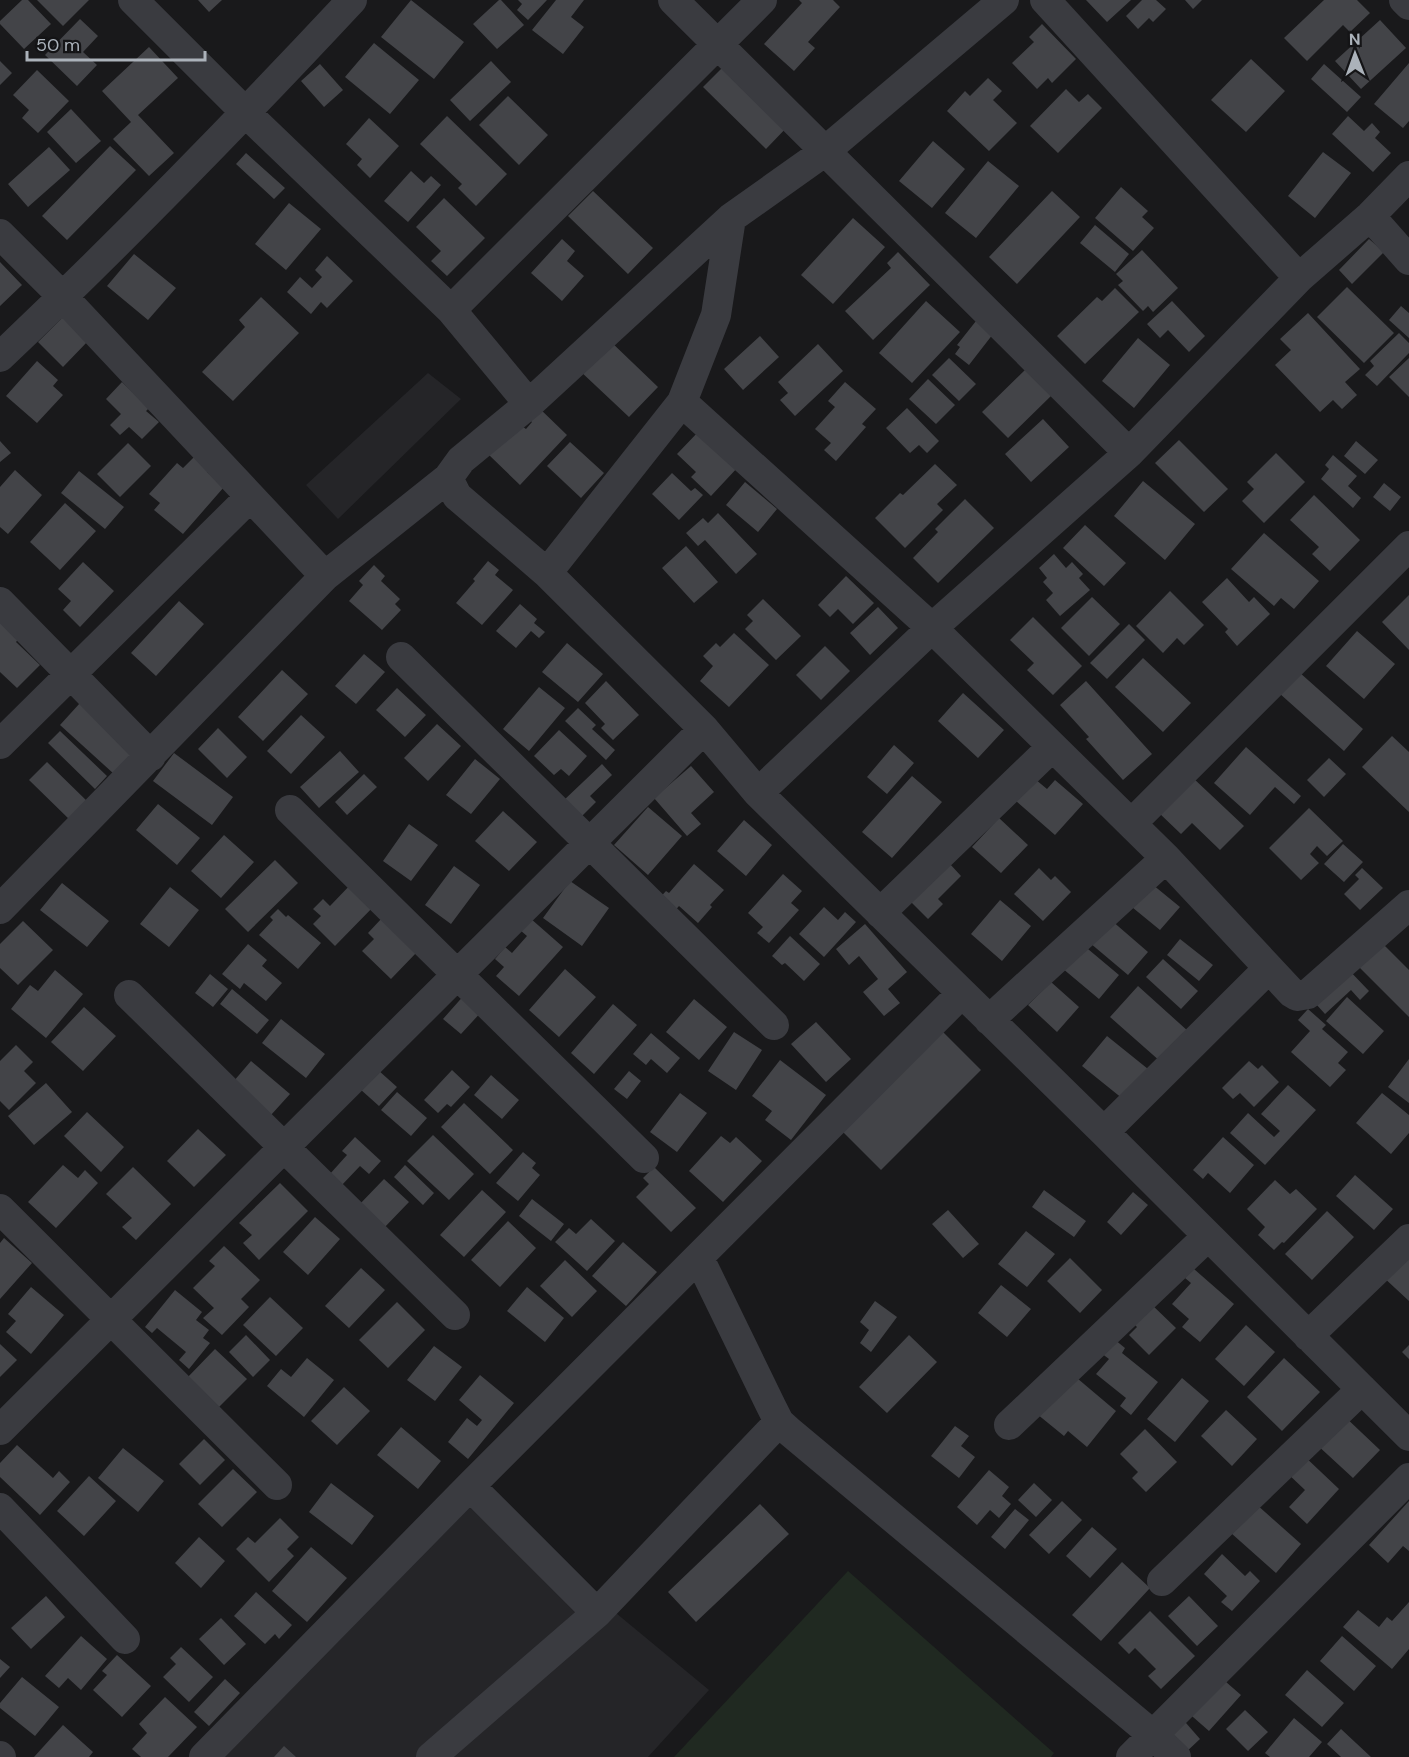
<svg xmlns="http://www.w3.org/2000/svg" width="1409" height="1757" viewBox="0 0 1409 1757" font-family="'DM Sans',sans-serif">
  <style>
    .built { fill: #252528 }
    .green { fill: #202921 }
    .building { fill: #434448 }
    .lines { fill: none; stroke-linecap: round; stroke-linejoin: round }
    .minor { stroke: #3a3b40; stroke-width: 30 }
  </style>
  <rect width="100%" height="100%" fill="#19191b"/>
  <path class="built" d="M428 373 461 399 338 519 306 485Z
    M477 1498 709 1690 648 1757H220Z"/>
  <path class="green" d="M848 1571 1054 1753 1051 1757H674Z"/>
  <path class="building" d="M22 0H28L51 24 24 49 0 24V21Z
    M37 0H89L63 26Z
    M198 0H222L209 12Z
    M411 0 464 42 434 79 381 37Z
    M499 0H501L524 25 497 49 473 24Z
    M518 0H547L528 20 517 10 522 4Z
    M556 0H584L571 17 584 27 563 54 532 30Z
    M799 0H833L840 7 808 42 815 48 794 71 764 44 802 3Z
    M1086 0H1131L1107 22Z
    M1142 0H1156L1166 9 1153 22 1149 18 1138 29 1126 16Z
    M1185 0H1202L1193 9Z
    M1324 0H1357L1370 13 1350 32 1343 25 1307 61 1284 38Z
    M80 19 98 36 83 52 97 65 77 86 45 55Z
    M1380 20 1406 48 1361 89 1335 61Z
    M1042 24 1076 59 1052 83 1048 78 1037 89 1012 63 1034 42 1029 37Z
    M374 43 419 80 390 114 345 77Z
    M149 47 178 78 138 115 174 153 149 176 113 139 131 122 102 91Z
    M1251 59 1285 91 1246 132 1211 100Z
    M0 61 12 73 0 85Z
    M491 61 511 82 470 121 450 100Z
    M727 63 790 124 766 149 703 87Z
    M1409 63V121L1403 128 1374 104Z
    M320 64 343 90 324 107 301 81Z
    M1324 64 1361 97 1347 112 1311 79Z
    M37 70 69 101 38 133 22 118 29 110 13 95Z
    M988 78 1002 91 993 100 1017 123 989 151 947 111 965 91 970 96Z
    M1066 89 1079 102 1088 94 1102 108 1058 153 1030 126Z
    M508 96 548 135 519 165 479 125Z
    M71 109 101 141 76 163 47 132Z
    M447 116 507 174 476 206 458 188 462 184 420 144Z
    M1348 116 1364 131 1372 123 1380 132 1375 138 1391 153 1373 172 1332 134Z
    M369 118 399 146 370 178 357 165 362 159 346 144Z
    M933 141 965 169 932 208 899 181Z
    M110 146 136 170 67 240 42 216Z
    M49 147 70 170 28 207 8 184Z
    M1323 152 1351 173 1315 218 1288 196Z
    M246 153 285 188 274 199 236 164Z
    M988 161 1019 186 976 238 945 213Z
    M411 171 424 183 431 176 441 185 408 222 384 201Z
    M1121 187 1148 211 1142 217 1154 228 1133 251 1095 218Z
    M593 191 653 248 628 274 568 216Z
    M1052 191 1080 217 1017 284 989 257Z
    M444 198 485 238 447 276 431 261 441 251 416 227Z
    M289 203 321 229 286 270 255 244Z
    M853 218 885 247 833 304 801 275Z
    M1095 225 1129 254 1115 272 1080 243Z
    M562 239 575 251 567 261 584 276 562 301 531 273Z
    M1369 239 1384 252 1352 284 1339 270Z
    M1142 250 1178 288 1153 312 1148 306 1143 311 1118 285 1123 281 1116 274Z
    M898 252 930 285 873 340 845 311 891 268 887 263Z
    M134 254 176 288 148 320 107 286Z
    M327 256 353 281 327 308 321 302 311 314 287 292 300 277 312 288 322 277 315 270Z
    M0 262 22 285 0 306Z
    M1347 287 1394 333 1364 363 1317 317Z
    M1115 288 1139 312 1085 364 1057 336 1097 297 1102 301Z
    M261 297 299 333 233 401 202 372 245 327 239 320Z
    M926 301 960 332 912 383 879 353Z
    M1172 301 1205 336 1189 352 1168 330 1160 338 1147 324Z
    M1401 306 1409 313V338L1389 320Z
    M1308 313 1360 369 1345 382 1357 395 1342 409 1333 400 1320 412 1275 365 1291 350 1280 339Z
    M64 316 89 340 63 367 38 342Z
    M976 321 993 334 969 365 955 354 960 347 957 345Z
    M1399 333 1409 343V353L1377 386 1365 375 1374 366 1370 361Z
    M760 336 779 357 743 390 724 369Z
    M1138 338 1170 365 1134 408 1102 381Z
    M609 340 658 387 629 417 579 370Z
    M818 344 843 371 795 416 780 400 788 393 778 382Z
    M949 358 976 384 959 401 932 375Z
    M1409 358V397L1389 377Z
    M37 361 58 380 53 386 63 395 37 423 6 396Z
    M1026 369 1052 395 1008 438 982 412Z
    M928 379 955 405 936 424 909 399Z
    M122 382 149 408 146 411 159 422 142 439 129 427 120 435 110 425 121 414 106 399Z
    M845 382 876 409 862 424 866 427 836 461 824 450 831 443 815 429 835 407 828 401Z
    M537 406 567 435 520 485 489 455 519 424 526 429 532 422 527 417Z
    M907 408 939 441 927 453 919 445 910 453 886 428Z
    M1043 419 1069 447 1031 482 1005 454Z
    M700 430 739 466 711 496 691 477 696 472 677 454Z
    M1179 440 1228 489 1204 512 1155 463Z
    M0 441 11 453 0 462Z
    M1356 441 1378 460 1365 474 1344 456Z
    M570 442 604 473 581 498 547 466Z
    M128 443 151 466 120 497 97 474Z
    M1276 453 1305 482 1264 523 1242 501 1254 489 1247 482Z
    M1333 455 1357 476 1348 486 1361 498 1353 508 1321 479 1329 469 1325 465Z
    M194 457 209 470 207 472 224 487 183 534 154 510 160 503 149 494 177 463 183 468Z
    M935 464 957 485 937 504 943 510 905 548 875 518 900 493 903 495Z
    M15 470 42 495 8 534 0 527V487Z
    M79 471 124 507 105 529 61 493Z
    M672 473 691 491 695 488 703 495 679 520 652 494Z
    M1143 481 1195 524 1165 560 1114 516Z
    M745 482 777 509 758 532 726 505Z
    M1384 483 1401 497 1390 511 1373 497Z
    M1314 495 1360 540 1330 571 1312 554 1319 547 1290 520Z
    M965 499 994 528 938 583 913 558 938 532 935 529Z
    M65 503 96 531 60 570 30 542Z
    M718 513 757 554 736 574 705 540 698 546 686 533 703 518 708 523Z
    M1085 525 1126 563 1104 586 1063 548Z
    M1264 533 1319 581 1294 609 1281 598 1274 606 1231 569Z
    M686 546 718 582 694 603 662 568Z
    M1054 554 1066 568 1072 562 1083 574 1079 578 1090 590 1060 616 1046 600 1053 593 1043 582 1047 578 1039 568Z
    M488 561 499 570 495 575 513 590 482 625 456 603 475 581 473 579Z
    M83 562 114 591 80 627 63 610 71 601 58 589Z
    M374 565 385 576 381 581 400 599 395 604 401 610 382 630 349 601 363 585 359 581Z
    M846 576 874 603 853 624 838 609 830 617 818 605Z
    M1227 578 1249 602 1254 597 1270 614 1237 646 1225 632 1228 629 1202 602Z
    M1170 591 1204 625 1184 645 1177 638 1163 653 1136 626Z
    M1409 595V650L1382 622Z
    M1092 597 1120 624 1089 656 1061 628Z
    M763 599 801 636 776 660 745 629 753 621 747 615Z
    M179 601 204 624 156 676 131 653Z
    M520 604 537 619 534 623 545 632 539 638 531 631 516 648 496 631Z
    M878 607 898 628 870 655 850 633Z
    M0 616 21 636 16 642 40 665 17 688 0 672Z
    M1033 617 1082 666 1053 695 1027 670 1034 663 1010 640Z
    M1129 624 1145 640 1107 679 1090 663Z
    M1357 631 1395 664 1364 699 1326 666Z
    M734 633 769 665 729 707 700 681 713 666 703 656 716 643 720 647Z
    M567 643 603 674 578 702 542 672Z
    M825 646 850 671 821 700 796 675Z
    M364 654 385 672 356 704 335 686Z
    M1143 658 1191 703 1163 732 1115 687Z
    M282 670 308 694 263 741 238 717Z
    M1299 672 1363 729 1344 751 1279 693Z
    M606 681 639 715 613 740 601 728 605 724 585 703Z
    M1086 681 1152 754 1123 780 1086 739 1089 737 1060 705Z
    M539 687 565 708 529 751 503 729Z
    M397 688 426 715 405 737 376 710Z
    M963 693 1004 730 978 758 938 721Z
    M80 703 134 752 114 774 60 725Z
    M578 708 596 725 592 729 615 750 606 760 565 721Z
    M301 715 325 737 291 774 267 751Z
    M437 724 461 746 428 781 404 758Z
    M218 728 247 757 227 778 198 749Z
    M559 730 587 756 569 776 561 769 554 775 534 756Z
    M60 731 107 776 95 789 48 743Z
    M1392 736 1409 752V812L1362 767Z
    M894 745 914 763 887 794 867 777Z
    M1246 747 1301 796 1294 804 1275 787 1250 815 1214 783Z
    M340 751 359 772 319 808 300 787Z
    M174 753 233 797 212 825 153 781Z
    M1329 758 1346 774 1324 797 1307 780Z
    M475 759 500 779 471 814 446 795Z
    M47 762 89 803 71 821 29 780Z
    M602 764 612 775 590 796 596 802 580 818 563 801Z
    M691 766 714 792 691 813 701 824 687 836 654 798Z
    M364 774 377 787 347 815 335 802Z
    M912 776 942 802 892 858 862 832Z
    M1192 777 1244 826 1220 850 1192 823 1181 834 1158 812Z
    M1035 779 1047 789 1055 780 1083 804 1055 835 1015 800Z
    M158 804 200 838 177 865 136 830Z
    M648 807 682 836 648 875 614 845Z
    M1309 808 1343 841 1327 856 1317 846 1310 854 1319 863 1301 880 1269 848Z
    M503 811 537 842 509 871 475 841Z
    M999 818 1028 845 1001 873 972 847Z
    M744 820 772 845 746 876 717 851Z
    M409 824 438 845 411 881 383 861Z
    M224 835 254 862 221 898 191 871Z
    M1343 844 1363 862 1344 882 1324 864Z
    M275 860 298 883 248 932 225 909Z
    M694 864 724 890 710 905 712 907 698 923 679 906 671 915 656 902 666 891 669 893Z
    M950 864 961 876 938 899 943 904 928 919 911 902Z
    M454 866 480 885 451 924 425 905Z
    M1039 868 1051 880 1055 876 1071 892 1043 921 1014 894Z
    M1362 868 1383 888 1360 910 1344 894 1359 879 1355 875Z
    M783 874 802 891 791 903 799 910 769 943 757 933 763 927 748 913Z
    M1147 880 1180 907 1160 930 1127 903Z
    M354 881 377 903 335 946 313 924 321 916 313 909 323 899 330 906Z
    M570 881 609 908 582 946 543 918Z
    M62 883 109 921 87 947 40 910Z
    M170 887 199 910 169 947 140 924Z
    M1000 900 1031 926 1002 961 971 934Z
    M824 907 838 920 845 912 856 922 824 957 799 934Z
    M278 909 286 917 288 915 321 943 298 969 259 935 273 920 270 917Z
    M382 918 417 952 391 979 362 951 374 939 368 933Z
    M530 918 563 947 519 996 496 976 504 967 495 959 505 947 512 953 527 936 520 930Z
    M1111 920 1148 952 1128 975 1090 943Z
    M23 921 53 950 18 985 0 968V944Z
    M865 924 907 972 888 989 900 1003 884 1016 863 992 878 979 859 956 849 965 836 949Z
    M790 936 820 964 804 981 785 963 782 965 772 956Z
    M1180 939 1213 965 1199 981 1167 955Z
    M1379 940 1409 970V1017L1355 963Z
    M248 944 267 960 262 966 282 983 266 1001 244 983 240 989 222 974Z
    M1082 944 1119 975 1099 999 1062 968Z
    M1163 959 1198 991 1181 1009 1146 977Z
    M1346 967 1369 991 1360 1000 1351 990 1325 1014 1316 1004Z
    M565 969 596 997 559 1037 529 1010Z
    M55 970 83 994 46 1038 11 1009 30 985 38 991Z
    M210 974 228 989 213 1007 195 993Z
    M1051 982 1079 1007 1057 1032 1028 1005Z
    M1138 986 1189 1032 1161 1062 1110 1017Z
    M232 989 269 1020 257 1034 220 1004Z
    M466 993 484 1009 461 1034 443 1019Z
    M1347 997 1384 1031 1363 1054 1326 1021Z
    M694 999 727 1027 699 1060 666 1032Z
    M613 1004 637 1025 594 1074 571 1053Z
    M84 1007 116 1036 83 1071 51 1042Z
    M1308 1009 1326 1025 1322 1029 1348 1052 1338 1063 1346 1070 1330 1087 1291 1052 1310 1031 1298 1020Z
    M281 1019 325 1054 306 1078 262 1043Z
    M816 1022 851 1059 826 1082 791 1044Z
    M942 1031 981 1070 881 1170 841 1130Z
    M734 1032 762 1050 736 1090 708 1071Z
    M651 1033 680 1058 667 1073 651 1059 646 1065 633 1054Z
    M1107 1036 1148 1069 1123 1099 1082 1066Z
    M16 1045 33 1062 24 1071 36 1083 9 1110 0 1101V1061Z
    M1409 1059V1103L1388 1087Z
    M780 1060 826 1095 791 1140 765 1120 772 1111 752 1096Z
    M251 1061 290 1094 271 1115 233 1082Z
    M1249 1061 1258 1069 1262 1065 1279 1082 1254 1107 1240 1093 1233 1099 1222 1088Z
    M378 1070 397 1087 379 1106 360 1089Z
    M452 1070 470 1087 451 1107 447 1104 438 1113 424 1100Z
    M629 1071 641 1081 627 1099 614 1089Z
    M491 1075 519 1100 502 1119 474 1095Z
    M46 1083 72 1112 34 1145 8 1116Z
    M1288 1085 1316 1110 1265 1165 1230 1133 1248 1113 1274 1137 1280 1131 1261 1114Z
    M397 1092 427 1118 411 1136 381 1110Z
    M680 1093 707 1113 677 1152 650 1132Z
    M1382 1093 1409 1115V1133L1391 1154 1356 1123Z
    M464 1103 513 1150 490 1174 441 1127Z
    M87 1112 124 1147 101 1172 64 1136Z
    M198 1129 226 1155 194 1187 167 1161Z
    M433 1135 474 1174 449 1200 407 1161Z
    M721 1136 730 1143 736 1137 762 1161 723 1202 689 1171Z
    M355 1137 381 1161 369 1174 360 1166 341 1186 329 1175 347 1155 342 1151Z
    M1223 1137 1254 1165 1230 1193 1208 1173 1203 1179 1193 1170Z
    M523 1152 536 1163 532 1168 540 1175 518 1201 496 1183Z
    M63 1165 78 1178 85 1170 98 1183 56 1228 28 1202Z
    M405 1165 434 1193 423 1205 394 1177Z
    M133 1167 171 1204 136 1240 122 1227 132 1218 106 1194Z
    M654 1167 696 1208 671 1232 636 1197 649 1184 643 1178Z
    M1355 1175 1393 1209 1374 1230 1336 1196Z
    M384 1179 409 1202 382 1230 357 1207Z
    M1275 1180 1290 1194 1296 1189 1317 1209 1284 1243 1282 1242 1274 1250 1258 1235 1265 1227 1247 1209Z
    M280 1183 308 1211 259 1260 243 1243 252 1235 239 1223Z
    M482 1190 506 1212 464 1257 440 1235Z
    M1044 1190 1086 1221 1074 1237 1032 1207Z
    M1133 1192 1148 1205 1121 1235 1107 1222Z
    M532 1199 564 1224 551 1241 519 1216Z
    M948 1210 979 1244 963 1258 932 1224Z
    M1327 1211 1354 1237 1312 1280 1285 1254Z
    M315 1217 340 1239 308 1275 283 1252Z
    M591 1219 615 1241 587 1271 555 1242 569 1228 576 1234Z
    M508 1221 536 1248 500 1287 471 1260Z
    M1026 1231 1055 1254 1027 1287 998 1264Z
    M4 1238 32 1263 0 1299V1243Z
    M623 1242 657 1272 626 1306 592 1276Z
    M224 1246 260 1280 241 1299 249 1307 222 1335 203 1318 214 1308 193 1288 215 1266 209 1261Z
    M1409 1246V1301L1381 1275Z
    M1070 1258 1102 1290 1080 1313 1047 1281Z
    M565 1260 597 1291 572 1317 540 1286Z
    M361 1268 385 1290 349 1328 325 1306Z
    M1194 1269 1234 1304 1200 1342 1182 1327 1189 1319 1172 1304 1191 1283 1185 1278Z
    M1001 1285 1031 1309 1007 1337 978 1313Z
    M31 1287 64 1315 31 1354 6 1332 16 1321 8 1314Z
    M527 1287 564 1318 545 1342 507 1311Z
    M175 1290 202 1312 196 1320 209 1330 203 1338 210 1343 189 1369 179 1360 186 1352 157 1328 152 1333 145 1327Z
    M270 1297 303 1328 276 1356 243 1325Z
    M875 1301 897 1317 871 1352 860 1343 869 1330 860 1322Z
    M397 1302 425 1330 388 1368 359 1340Z
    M1150 1303 1176 1328 1149 1355 1129 1335 1137 1327 1132 1322Z
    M1246 1325 1275 1352 1244 1386 1215 1359Z
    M246 1335 270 1360 253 1377 229 1352Z
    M909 1335 937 1362 887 1413 859 1387Z
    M1109 1335 1125 1348 1122 1353 1158 1382 1131 1415 1120 1406 1126 1398 1096 1374 1109 1359 1097 1350Z
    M0 1344 17 1360 0 1377Z
    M1409 1345V1359L1402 1352Z
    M434 1346 462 1367 435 1401 407 1380Z
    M215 1349 247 1379 218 1408 186 1379Z
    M307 1358 334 1380 304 1417 267 1386 281 1369 291 1377Z
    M1284 1358 1320 1392 1282 1431 1247 1397Z
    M1071 1373 1116 1411 1087 1447 1068 1431 1064 1436 1037 1414Z
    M480 1375 514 1403 468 1459 448 1442 467 1418 477 1426 482 1420 459 1400Z
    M1182 1378 1209 1401 1175 1442 1147 1419Z
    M344 1387 370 1411 337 1445 311 1421Z
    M1226 1410 1257 1439 1232 1466 1201 1436Z
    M1342 1414 1380 1450 1353 1478 1315 1443Z
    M955 1426 969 1436 961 1446 975 1457 959 1478 931 1456Z
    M401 1427 441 1461 418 1489 377 1455Z
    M1145 1429 1177 1462 1146 1492 1132 1478 1138 1472 1120 1454Z
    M204 1439 225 1460 200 1485 179 1464Z
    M17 1445 53 1478 59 1471 70 1482 40 1515 0 1477V1463Z
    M123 1448 164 1481 138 1512 98 1478Z
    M1302 1454 1339 1489 1307 1524 1289 1507 1305 1490 1286 1472Z
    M233 1469 257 1492 222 1527 198 1504Z
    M989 1470 1009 1487 1002 1496 1011 1504 999 1518 990 1510 977 1525 957 1507Z
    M89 1476 116 1501 84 1536 57 1511Z
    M331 1483 374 1516 352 1545 309 1512Z
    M1034 1483 1052 1500 1036 1517 1018 1500Z
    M1062 1501 1082 1520 1049 1554 1029 1535Z
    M1409 1501V1551L1403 1546 1388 1563 1369 1545Z
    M760 1504 789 1534 696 1622 668 1592Z
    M1256 1504 1301 1544 1276 1573 1231 1533Z
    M1015 1509 1029 1520 1005 1549 991 1537Z
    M280 1518 299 1537 287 1549 294 1556 269 1582 236 1549 248 1537 255 1543Z
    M1092 1527 1117 1549 1090 1578 1066 1556Z
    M199 1537 225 1561 201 1588 175 1563Z
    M311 1547 347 1578 307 1622 272 1591Z
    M1222 1554 1245 1576 1250 1571 1260 1581 1232 1611 1221 1602 1227 1596 1204 1574Z
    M1122 1562 1150 1588 1101 1641 1072 1615Z
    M256 1592 292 1625 279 1639 275 1634 265 1644 234 1616Z
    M46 1596 65 1617 31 1649 11 1628Z
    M1189 1596 1218 1626 1197 1646 1168 1616Z
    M1409 1602V1649L1392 1669 1343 1627 1358 1610 1379 1627 1387 1617 1392 1621Z
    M1150 1611 1195 1656 1161 1689 1148 1676 1156 1669 1135 1648 1129 1654 1118 1643Z
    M221 1618 246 1644 224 1665 199 1639Z
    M81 1636 107 1659 81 1690 68 1678 59 1688 45 1676Z
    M1342 1636 1376 1666 1354 1691 1320 1661Z
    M181 1647 213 1677 189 1702 163 1677 176 1664 170 1658Z
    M117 1655 151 1686 122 1717 93 1690 107 1675 102 1671Z
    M0 1659 10 1667 0 1678Z
    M1307 1670 1344 1703 1322 1727 1285 1695Z
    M1218 1675 1241 1695 1209 1731 1185 1710Z
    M22 1677 59 1707 35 1736 0 1708V1703Z
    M225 1679 240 1693 209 1726 194 1712Z
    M165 1697 197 1727 168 1757H141L132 1749 147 1733 139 1724Z
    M1245 1710 1268 1732 1248 1751 1226 1729Z
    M1179 1715 1200 1739 1184 1754 1162 1730Z
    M1294 1718 1322 1742 1309 1757H1270L1265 1753Z
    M63 1725 93 1752 89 1757H34Z
    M1341 1729 1371 1757H1341L1327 1744Z
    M284 1746 296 1757H274Z"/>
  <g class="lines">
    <path class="minor" d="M133 0 246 113 451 310 529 404 461 460 448 478 457 496 547 573 704 729 758 793 1104 1132 1409 1436
      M673 0 1129 453
      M1045 0 1299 278
      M1404 0 1409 5
      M1370 216 1409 260
      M0 234 63 297 325 576
      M451 310 762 0
      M0 357C121 242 238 122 352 0
      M682 402 932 628 1166 858 1292 993 1297 996 1308 994 1409 905
      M529 404 731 218 824 152 1004 0
      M547 573 682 402 716 315 731 218
      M0 602 151 756
      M401 657 774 1025
      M0 744 250 497
      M758 793 932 628 1129 453 1299 278 1370 216 1409 176
      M290 810 644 1158
      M1132 823 1409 546
      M0 909 325 576 448 478
      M880 913 1052 747
      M129 995 455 1315
      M989 1020 1166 858
      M1104 1132 1268 969
      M0 1209 277 1485
      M699 1258 771 1406 779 1422 790 1432 1153 1735 1176 1757
      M1308 1336 1409 1239
      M1009 1425 1208 1236
      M0 1430 704 729
      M470 1486 597 1613 779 1422
      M0 1508 125 1639
      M1162 1581 1362 1389
      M0 1756 1 1757
      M204 1757 470 1486 962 993
      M431 1757 597 1613
      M1131 1757 1409 1478"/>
  </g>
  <g transform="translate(1355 54) rotate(359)" stroke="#141416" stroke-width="4.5" paint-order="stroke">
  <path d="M0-4.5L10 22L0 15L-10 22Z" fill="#abb2ba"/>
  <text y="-9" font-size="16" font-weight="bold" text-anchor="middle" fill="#abb2ba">N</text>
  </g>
  <path d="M27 51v9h178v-9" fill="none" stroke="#abb2ba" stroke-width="3"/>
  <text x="36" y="51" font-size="18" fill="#abb2ba" stroke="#141416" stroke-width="4.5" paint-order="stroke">50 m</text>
</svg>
